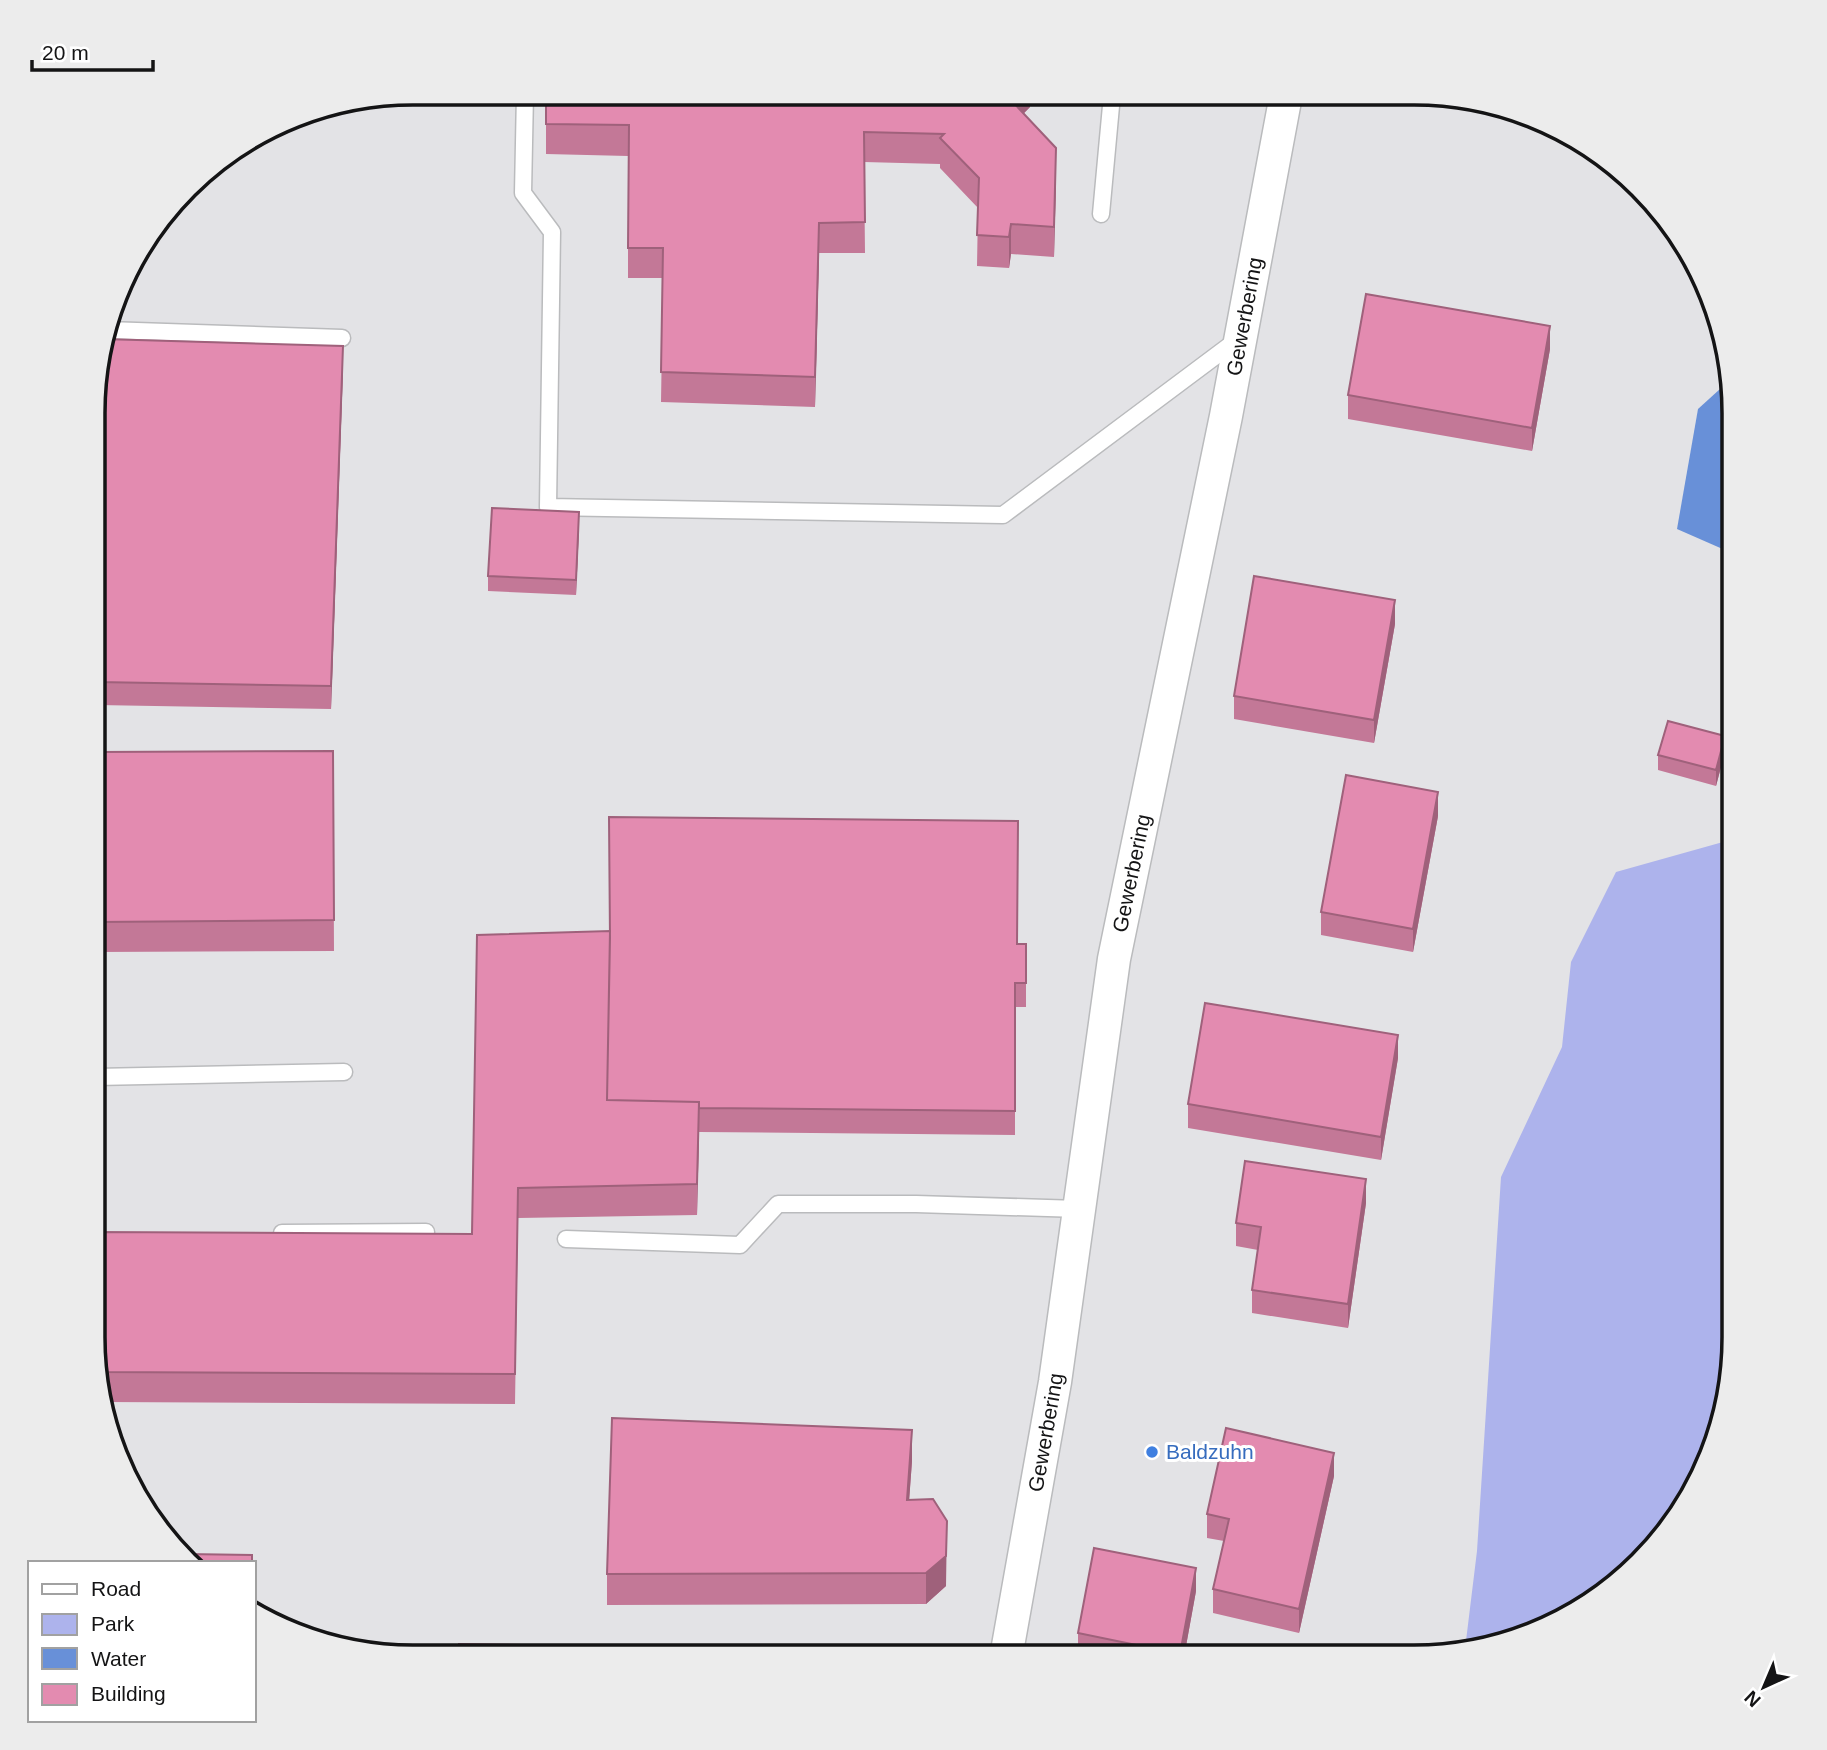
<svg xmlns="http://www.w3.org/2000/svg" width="1827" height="1750" viewBox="0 0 1827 1750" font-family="Arial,sans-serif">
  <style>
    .green { fill: #adb3ec }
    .water { fill: #6890d8 }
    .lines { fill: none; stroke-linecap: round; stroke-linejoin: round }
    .lane-casing { stroke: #babbbd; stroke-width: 19 }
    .street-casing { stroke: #babbbd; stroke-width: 35 }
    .lane { stroke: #fff; stroke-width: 16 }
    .street { stroke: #fff; stroke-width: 32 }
    .wall { fill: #c37897 }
    .shaded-wall { fill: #9f617b }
    .building { fill: #e38bb0; stroke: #9f617b; stroke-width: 2 }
    .shop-dot { fill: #3f7fe0; stroke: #fff; stroke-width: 2.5 }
    .labels { text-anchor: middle; stroke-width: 6; stroke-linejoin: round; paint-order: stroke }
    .street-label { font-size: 21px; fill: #141415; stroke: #fff }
    .shop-label { font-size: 21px; fill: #366cbe; stroke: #fff; text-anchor: start }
    .rim { fill: none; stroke: #141415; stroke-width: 3.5 }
  </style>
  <rect width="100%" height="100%" fill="#e3e3e6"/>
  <path class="green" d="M1734 824V1358L1701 1479 1609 1591 1536 1633 1465 1649 1477 1551 1501 1177 1562 1047 1571 962 1616 872 1723 842Z"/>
  <path class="water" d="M1731 379 1734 392V554L1677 529 1698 409Z"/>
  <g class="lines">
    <defs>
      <path id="lane" d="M525 93 523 193 552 232 548 507 1003 515 1237 340
        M1101 214 1112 95
        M107 330 342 338
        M95 1077 344 1072
        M282 1233 426 1232
        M566 1239 740 1245 778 1204H916L1079 1209"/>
      <g id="street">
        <path id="s1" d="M1006 1657 1055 1382 1114 959 1226 416 1286 95"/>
      </g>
    </defs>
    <use href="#lane" class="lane-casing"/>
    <use href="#street" class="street-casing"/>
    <use href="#lane" class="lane"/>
    <use href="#street" class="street"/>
  </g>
  <path class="wall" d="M546 93 1030 107 1024 113 1056 179 1054 257 1011 254 1009 268 977 266 978 208 940 168V164L864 162 865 253H819L815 407 661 402 663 278H628V156L546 154Z
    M1418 95H1455L1499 110Z
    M1550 349 1532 451 1348 419V395Z
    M99 351 343 369 331 709 97 705Z
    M579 528 576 595 488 591V576Z
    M1395 624 1374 743 1234 719V696Z
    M333 751 334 951 96 952 97 752Z
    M1725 752 1716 786 1658 770V755Z
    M1438 816 1413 952 1321 935V912Z
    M477 935 1026 944V1007H1015V1135L699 1132 697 1215 518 1218 515 1404 104 1402 93 1358 472 1234Z
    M1398 1058 1381 1160 1188 1128V1104Z
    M1366 1203 1348 1328 1252 1313V1290L1258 1250 1236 1246V1223Z
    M912 1461 909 1500 946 1586 926 1604 607 1605V1574Z
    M1334 1476 1299 1633 1213 1613V1589L1224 1541 1207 1538V1514Z
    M1196 1591 1184 1657H1078V1633Z"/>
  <path class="shaded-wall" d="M1013 94H1030V107L1009 128V98Z
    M1056 148V179L1054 257V227Z
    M819 223V253L815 407V377Z
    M1011 224V254L1009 268V237Z
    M1550 326V349L1532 451V428Z
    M343 346V369L331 709V686Z
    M579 512V528L576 595V580Z
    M1395 600V624L1374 743V720Z
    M1725 736V752L1716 786V770Z
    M1438 792V816L1413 952V929Z
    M1398 1035V1058L1381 1160V1137Z
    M699 1102V1132L697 1215V1184Z
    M1366 1179V1203L1348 1328V1304Z
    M912 1430V1461L907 1530V1500Z
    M1334 1453V1476L1299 1633V1609Z
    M947 1521 946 1586 926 1604V1573Z
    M1196 1568V1591L1184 1657H1180Z"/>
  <path class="building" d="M546 93 1013 94 1009 98 1056 148 1054 227 1011 224 1009 237 977 235 979 178 940 138 944 134 864 132 865 222 819 223 815 377 661 372 663 248H628L629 125 546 124Z
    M1366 294 1550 326 1532 428 1348 395Z
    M103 339 343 346 331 686 97 682 99 351Z
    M492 508 579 512 576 580 488 576Z
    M1254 576 1395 600 1374 720 1234 696Z
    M1668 721 1725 736 1716 770 1658 755Z
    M333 751 334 920 96 922 97 752Z
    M1346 775 1438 792 1413 929 1321 912Z
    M609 817 1018 821 1017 944H1026V983H1015V1111L699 1108V1102L607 1100 610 938Z
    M610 931 607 1100 699 1102 697 1184 518 1188 515 1374 97 1372 93 1358 94 1232 472 1234 477 935Z
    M1205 1003 1398 1035 1381 1137 1188 1104Z
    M1245 1161 1366 1179 1348 1304 1252 1290 1261 1227 1236 1223Z
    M612 1418 912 1430 907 1500 933 1499 947 1521 946 1556 926 1573 607 1574Z
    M1226 1428 1334 1453 1299 1609 1213 1589 1229 1519 1207 1514Z
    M1094 1548 1196 1568 1180 1654 1078 1633Z
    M186 1554 252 1555V1563H196Z
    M459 1644 580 1646 579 1657H459Z"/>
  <circle class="shop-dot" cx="1152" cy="1452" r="7"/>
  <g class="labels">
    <g class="street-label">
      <text dy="7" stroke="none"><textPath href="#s1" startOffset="1362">Gewerbering</textPath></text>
      <text dy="7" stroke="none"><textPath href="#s1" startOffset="794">Gewerbering</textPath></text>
      <text dy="7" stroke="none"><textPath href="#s1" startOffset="228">Gewerbering</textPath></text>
    </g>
    <g class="shop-label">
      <text x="1166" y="1459">Baldzuhn</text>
    </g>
  </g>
  <path d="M0 0H1827V1750H0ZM413 105H1414A308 308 0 0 1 1722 413V1337A308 308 0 0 1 1414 1645H413A308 308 0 0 1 105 1337V413A308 308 0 0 1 413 105Z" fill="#ececec" fill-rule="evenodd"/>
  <path class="rim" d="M413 105H1414A308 308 0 0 1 1722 413V1337A308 308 0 0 1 1414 1645H413A308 308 0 0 1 105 1337V413A308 308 0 0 1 413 105Z"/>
  <rect x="28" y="1561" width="228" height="161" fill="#ffffff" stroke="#a1a1a1" stroke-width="2"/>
  <rect x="42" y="1584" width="35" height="10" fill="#ffffff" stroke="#a1a1a1" stroke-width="2"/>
  <text x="91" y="1596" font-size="21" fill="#141415">Road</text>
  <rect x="42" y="1614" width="35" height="21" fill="#adb3ec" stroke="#a1a1a1" stroke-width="2"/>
  <text x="91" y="1631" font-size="21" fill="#141415">Park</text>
  <rect x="42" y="1648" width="35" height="21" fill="#6890d8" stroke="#a1a1a1" stroke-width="2"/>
  <text x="91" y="1666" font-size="21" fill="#141415">Water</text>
  <rect x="42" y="1684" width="35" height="21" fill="#e38bb0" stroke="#a1a1a1" stroke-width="2"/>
  <text x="91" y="1701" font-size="21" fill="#141415">Building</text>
  <g transform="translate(1764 1687) rotate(224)" stroke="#ffffff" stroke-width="5" paint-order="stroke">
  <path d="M0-5L12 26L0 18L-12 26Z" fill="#141415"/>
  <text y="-10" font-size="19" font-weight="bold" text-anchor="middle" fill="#141415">N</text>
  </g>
  <path d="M32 60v10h121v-10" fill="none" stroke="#141415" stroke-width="3.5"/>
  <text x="42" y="60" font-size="21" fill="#141415" stroke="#ffffff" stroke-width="5" paint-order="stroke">20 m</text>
</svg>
